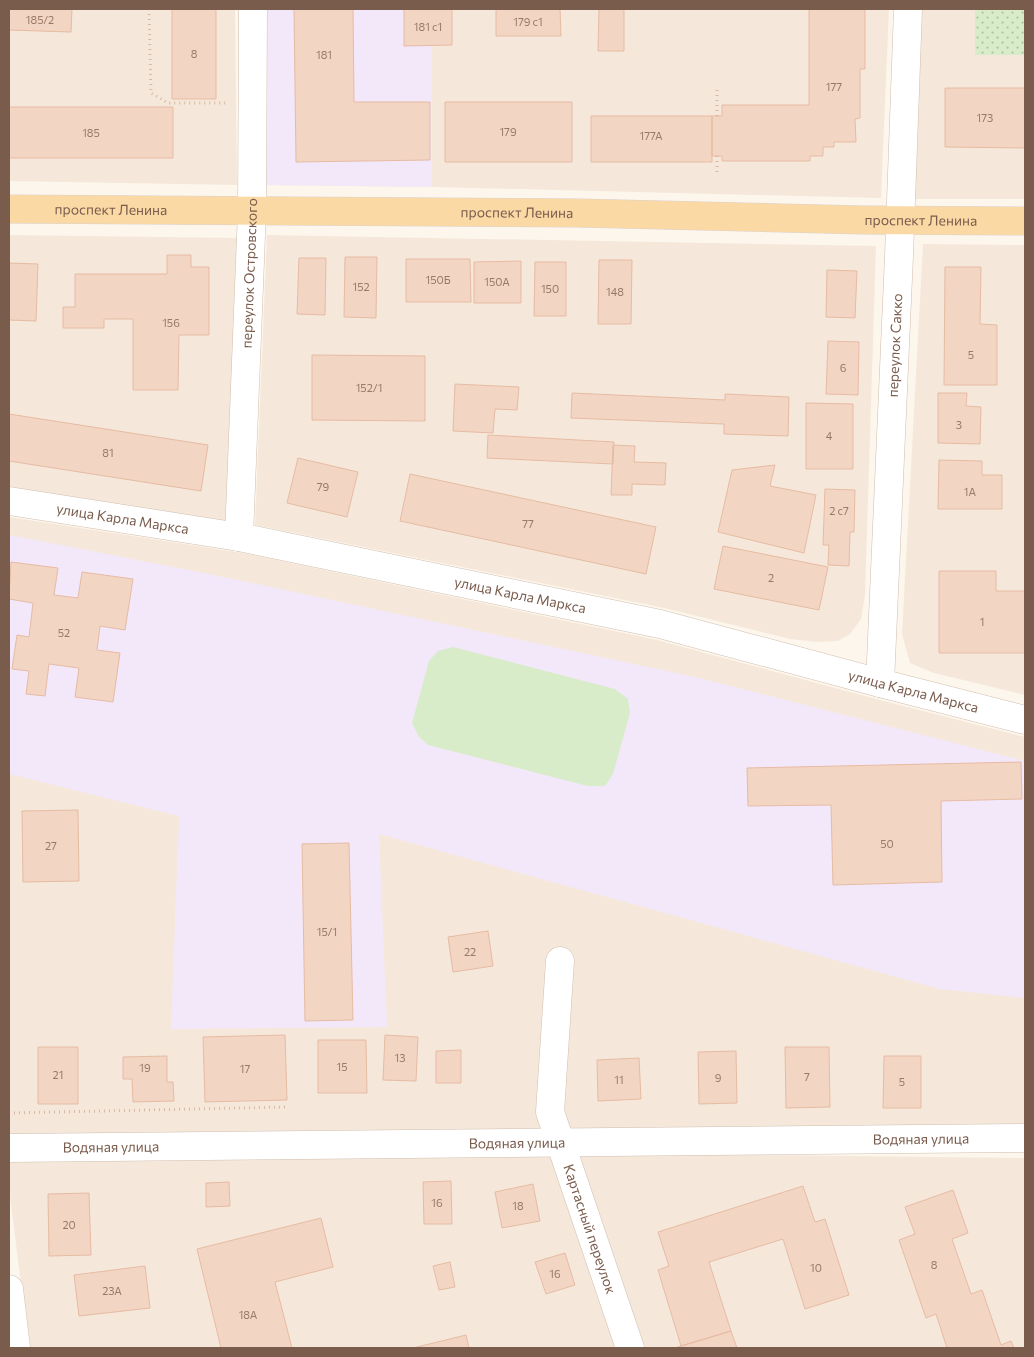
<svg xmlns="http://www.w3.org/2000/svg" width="1034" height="1357" viewBox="0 0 1034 1357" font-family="Commissioner,sans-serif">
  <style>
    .residential { fill: #f5e8da }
    .education { fill: #f3e8fa }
    .grass { fill: #d8ecc9 }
    .park { fill: url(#park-dots) }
    .building { fill: #f3d5c3; stroke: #e6bba3 }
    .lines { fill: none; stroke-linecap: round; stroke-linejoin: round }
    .minor-casing { stroke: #d1beb0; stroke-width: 29 }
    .major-casing { stroke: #dad1cd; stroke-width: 29 }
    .path { stroke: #d9b8a5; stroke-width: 3; stroke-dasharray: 1 4; stroke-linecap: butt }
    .minor { stroke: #fff; stroke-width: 28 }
    .major { stroke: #fbd9a5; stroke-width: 28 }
    .labels { text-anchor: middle; stroke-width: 4; stroke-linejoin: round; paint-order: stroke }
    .number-label { font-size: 11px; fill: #987a6a }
    .street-label { font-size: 14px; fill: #7a5c4d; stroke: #fffaf3 }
  </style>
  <defs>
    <pattern id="park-dots" width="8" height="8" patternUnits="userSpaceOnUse" patternTransform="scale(1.25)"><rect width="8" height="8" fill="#d8ecc9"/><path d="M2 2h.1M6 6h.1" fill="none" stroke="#b4c2a5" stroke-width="1.8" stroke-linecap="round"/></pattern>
  </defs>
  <rect width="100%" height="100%" fill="#fdf6ec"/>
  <path class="residential" d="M9 9H235L237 185 9 181Z
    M266 9H889L881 198 432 187 265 185Z
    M921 9H1025V199H915Z
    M9 235 239 238 226 522 9 488Z
    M267 235 876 246 865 595 861 619 850 634 838 641 816 642 790 639 664 608 255 525Z
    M923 244 1025 245V695L934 673 910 663 902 634Z
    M9 517 243 553 657 640 880 700 1025 737V1126L9 1135Z
    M578 1153 1025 1158V1348H645Z
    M553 1156 616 1348H29L9 1188V1162Z"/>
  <path class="education" d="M266 9H432V187L265 185Z
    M9 535 209 574 695 677 1025 761V998L940 989 379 834 387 1027 171 1029 179 816 9 774Z"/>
  <path class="grass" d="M453 647 615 689 628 699 630 713 613 774 605 786H588L428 745 419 737 412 723 429 661 438 651Z"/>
  <path class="park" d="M975 9H1025V55H975Z"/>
  <path class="building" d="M9 9H72L71 32 9 30Z
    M172 9H216V99H172Z
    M294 9H353L354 102H430V160L296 162Z
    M404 9H452V45L404 46Z
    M496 9H560L561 36H496Z
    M599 9H624V51H598Z
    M809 9H865V69H860V118L855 119 856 142H834V147H823V156H810V161H722V156H712V116H722V105H809Z
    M945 88H1025V148L945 147Z
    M445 102H572V162H445Z
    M9 107H173V158H9Z
    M591 116H712V162H591Z
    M167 255H191V267H209V335H179L178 390H133V319H104V328H63V307H75V274H167Z
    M345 257H377L376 318 344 317Z
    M299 258H326L325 315 297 314Z
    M406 259H470L471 302H406Z
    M599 260H632L631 324H598Z
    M521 261V303H474V262Z
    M535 262H566V316H534Z
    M9 263 38 264 36 321 9 320Z
    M945 267H981L980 324 997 325V385H944Z
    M827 270 857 271 855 318 826 317Z
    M828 341 859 342 858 395 826 394Z
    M312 355 425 356V421L312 420Z
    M455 384 519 387 517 410 495 409 493 433 453 431Z
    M572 393 725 400V394L789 397 788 436 724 434V424L571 418Z
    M938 393H967L966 406 981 407 980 444 938 443Z
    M806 403 853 404V469H806Z
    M9 414 208 445 201 491 9 461Z
    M488 435 614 442 613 464 487 458Z
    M613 445 635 446 634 462 666 463 665 485 632 484V495H611Z
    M298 458 358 472 347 517 287 503Z
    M939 460 982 461V475H1002V509H938Z
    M775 465 770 486 816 495 804 553 718 532 732 470Z
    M410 474 656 527 646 574 400 521Z
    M825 489 855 490 854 532H850L849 566 828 565 829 545H823Z
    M723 546 828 567 819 610 714 589Z
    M11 562 58 568 54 595 78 598 82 572 133 579 125 630 100 626 97 650 120 653 113 702 75 697 79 668 49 664 45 696 26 694 29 671 12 669 17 635 29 637 33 603 9 599Z
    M939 571H996V591H1025V653H939Z
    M1021 762 1022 799 941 801 942 882 833 885 831 805 748 806 747 768Z
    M78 810 79 881 23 882 22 811Z
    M349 843 353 1020 305 1021 302 844Z
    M488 931 493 966 453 972 448 937Z
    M285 1035 287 1100 205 1102 203 1037Z
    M385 1035 418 1037 416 1081 383 1080Z
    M318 1040H366L367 1093H318Z
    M38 1047H78V1104H38Z
    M785 1047H829L830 1107 786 1108Z
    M461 1050V1083H436V1051Z
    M736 1051 737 1103 699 1104 698 1052Z
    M167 1056V1082H173L174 1101 133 1102 132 1079H123V1057Z
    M884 1056H921V1108H883Z
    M639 1058 641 1099 598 1101 597 1060Z
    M451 1181 452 1224H424L423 1182Z
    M229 1182 230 1206 206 1207V1183Z
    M533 1184 540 1221 502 1228 495 1192Z
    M803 1186 815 1222 825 1219 849 1295 805 1309 783 1239 709 1262 731 1331 681 1346 658 1270 669 1266 658 1232Z
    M953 1190 968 1233 952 1239 971 1294 982 1290 1001 1345 1011 1341 1014 1348H947L936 1314 926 1318 899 1240 915 1234 905 1207Z
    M89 1193 91 1255 49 1256 48 1194Z
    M321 1218 333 1267 275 1282 292 1348H221L197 1249Z
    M565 1253 575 1285 546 1294 535 1262Z
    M450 1262 455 1287 439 1290 433 1266Z
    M145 1266 150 1308 79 1316 74 1275Z
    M731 1331 737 1348H675L681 1346Z
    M466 1335 469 1348H413Z"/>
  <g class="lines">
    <defs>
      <g id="minor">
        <path id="s1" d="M9 501 239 537 660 624 880 683 1025 720"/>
        <path id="s2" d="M239 537 252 211 253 9"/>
        <path id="s3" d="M880 683 899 256 908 9"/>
        <path id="s4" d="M560 961 550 1112 630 1348"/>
        <path id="s5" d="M9 1148 1025 1138"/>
        <path d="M9 1289 16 1348"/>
      </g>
      <g id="major">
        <path id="s6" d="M9 209 579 213 863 220 1025 221"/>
      </g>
    </defs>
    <use href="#minor" class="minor-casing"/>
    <use href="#major" class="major-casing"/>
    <path class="path" d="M149 9 151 93 168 103H228
      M717 116V87
      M717 172V156
      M9 1113 286 1107"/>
    <use href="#minor" class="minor"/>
    <use href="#major" class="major"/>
  </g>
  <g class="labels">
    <g class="number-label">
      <text x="40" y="24">185/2</text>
      <text x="528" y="26">179 с1</text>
      <text x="428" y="31">181 с1</text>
      <text x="194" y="58">8</text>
      <text x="324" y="59">181</text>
      <text x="834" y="91">177</text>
      <text x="985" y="122">173</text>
      <text x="508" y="136">179</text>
      <text x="91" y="137">185</text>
      <text x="651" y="140">177А</text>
      <text x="438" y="284">150Б</text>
      <text x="497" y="286">150А</text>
      <text x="361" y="291">152</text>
      <text x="550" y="293">150</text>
      <text x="615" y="296">148</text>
      <text x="171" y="327">156</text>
      <text x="971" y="359">5</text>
      <text x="843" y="372">6</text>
      <text x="369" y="392">152/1</text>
      <text x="959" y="429">3</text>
      <text x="829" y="440">4</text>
      <text x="108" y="457">81</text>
      <text x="323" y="491">79</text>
      <text x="970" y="496">1А</text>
      <text x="839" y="515">2 с7</text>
      <text x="528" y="528">77</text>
      <text x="771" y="582">2</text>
      <text x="982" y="626">1</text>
      <text x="64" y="637">52</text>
      <text x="887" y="848">50</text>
      <text x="51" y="850">27</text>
      <text x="327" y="936">15/1</text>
      <text x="470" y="956">22</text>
      <text x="400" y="1062">13</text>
      <text x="342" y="1071">15</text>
      <text x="145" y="1072">19</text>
      <text x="245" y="1073">17</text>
      <text x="58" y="1079">21</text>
      <text x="807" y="1081">7</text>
      <text x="718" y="1082">9</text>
      <text x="619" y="1084">11</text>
      <text x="902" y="1086">5</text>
      <text x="437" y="1207">16</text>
      <text x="518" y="1210">18</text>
      <text x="69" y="1229">20</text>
      <text x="934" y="1269">8</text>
      <text x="816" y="1272">10</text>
      <text x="555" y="1278">16</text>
      <text x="112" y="1295">23А</text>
      <text x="248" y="1319">18А</text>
    </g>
    <g class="street-label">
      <text dy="5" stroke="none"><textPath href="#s6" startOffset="102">проспект Ленина</textPath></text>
      <text dy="5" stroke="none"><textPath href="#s6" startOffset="508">проспект Ленина</textPath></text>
      <text dy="5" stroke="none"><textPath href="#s6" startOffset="912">проспект Ленина</textPath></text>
      <text dy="5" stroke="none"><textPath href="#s2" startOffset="264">переулок Островского</textPath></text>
      <text dy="5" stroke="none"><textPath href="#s3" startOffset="338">переулок Сакко</textPath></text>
      <text dy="5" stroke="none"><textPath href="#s1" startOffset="115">улица Карла Маркса</textPath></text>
      <text dy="5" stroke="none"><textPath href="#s1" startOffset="520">улица Карла Маркса</textPath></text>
      <text dy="5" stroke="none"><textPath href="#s1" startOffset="925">улица Карла Маркса</textPath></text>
      <text dy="5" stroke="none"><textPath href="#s5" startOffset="912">Водяная улица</textPath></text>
      <text dy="5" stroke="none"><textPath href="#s5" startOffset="508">Водяная улица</textPath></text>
      <text dy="5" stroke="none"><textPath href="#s5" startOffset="102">Водяная улица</textPath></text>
      <text dy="5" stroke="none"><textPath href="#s4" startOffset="275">Картасный переулок</textPath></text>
    </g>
  </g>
  <rect width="1034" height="1357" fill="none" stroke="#7a5c4d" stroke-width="20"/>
</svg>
